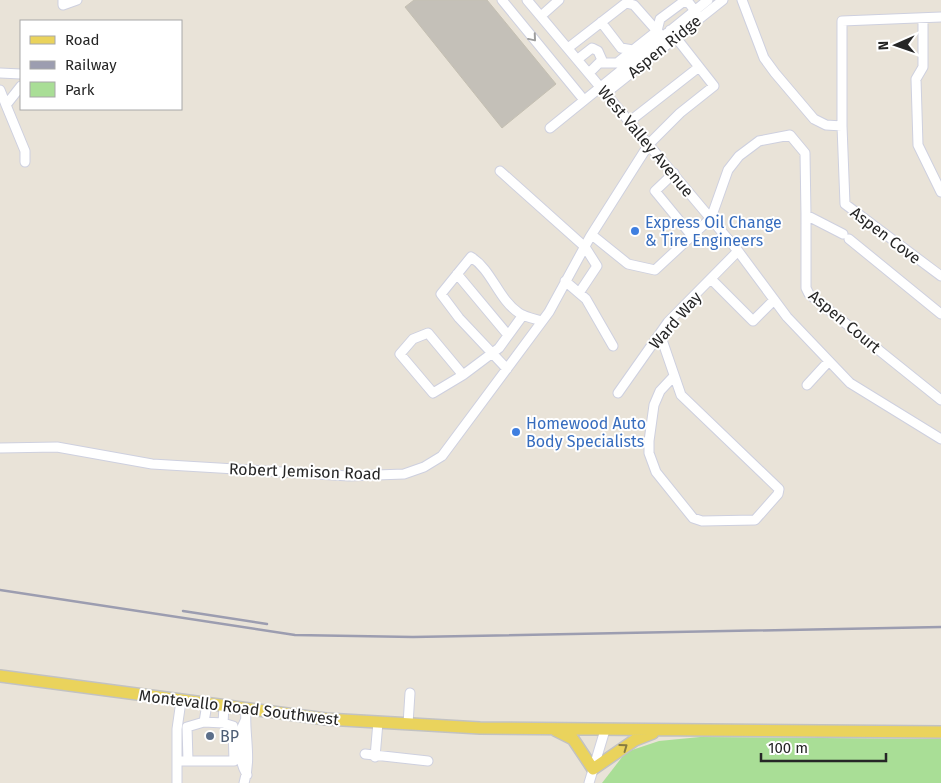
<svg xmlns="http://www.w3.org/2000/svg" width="941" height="783" viewBox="0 0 941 783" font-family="'Fira Sans',sans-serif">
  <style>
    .green { fill: #a9de96 }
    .building { fill: #c4c0b8; stroke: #c4bfb2 }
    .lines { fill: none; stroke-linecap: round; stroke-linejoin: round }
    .minor-casing { stroke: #ced0df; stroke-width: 11 }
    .major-casing { stroke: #c2c2c2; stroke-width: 14 }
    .minor { stroke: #fff; stroke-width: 9 }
    .major { stroke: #ead35c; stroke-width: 11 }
    .rail { stroke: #9c9db0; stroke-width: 2.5 }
    .oneway { stroke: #9d9d9d }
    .oneway2 { stroke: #887c41 }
    .shop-dot { fill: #3f7fe0; stroke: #fff; stroke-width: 2 }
    .service-dot { fill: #5c6f8a; stroke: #fff; stroke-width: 2 }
    .labels { text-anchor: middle; stroke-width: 4; stroke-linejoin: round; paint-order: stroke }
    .street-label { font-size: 16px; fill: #262626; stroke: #fff }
    .shop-label { font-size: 16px; fill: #366cbe; stroke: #fff; text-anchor: start }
    .service-label { font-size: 16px; fill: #4e5e75; stroke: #fff; text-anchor: start }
  </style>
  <rect width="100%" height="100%" fill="#e9e3d8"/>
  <path class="green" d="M700 737 941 739V783H602L626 752 659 741Z"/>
  <path class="building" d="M414 0H487L556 84 502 128 405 7Z"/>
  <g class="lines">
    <defs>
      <path id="minor" d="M63 0V5L77 0
        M502 0 584 100
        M527 0 738 251 787 317 850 383 941 439
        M742 0 764 58 775 73 814 119 826 125 842 126
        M541 16 559 0
        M941 17 842 21V126L845 204 941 276
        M923 18V67L916 79 918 145 941 192
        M601 22 621 48 633 50
        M657 31 660 19 683 2 689 3 698 15
        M568 48 626 3 634 5 657 31
        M638 55 633 50 657 31 660 34
        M578 59 592 48 598 51 602 60 589 73
        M599 63H617L633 50
        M0 73 21 74
        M21 86 6 105 25 151V162
        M0 90 6 105
        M606 93 723 0
        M630 121 699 67
        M550 128 708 0
        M500 171 585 247 597 266 579 293
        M674 173 655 191 692 236
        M806 215V288L809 294 941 400
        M592 235 628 264 655 270 711 218 728 170 739 156 759 141 790 135 805 153 806 215 843 234
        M849 239 941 314
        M457 274 508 335
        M711 279 753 321 774 300
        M565 281 586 299 613 346
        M660 334 681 395 779 489 778 494 755 520 702 521 693 518 656 472 649 453V441L654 405 660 391 674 376
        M507 369 459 318 441 294 471 257C492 270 498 299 519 313 525 317 535 319 542 321
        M463 375 433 393 400 354 413 339 428 333 463 375 499 348 523 315
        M807 385 829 361
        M618 393 668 322 738 251
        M0 448 57 447 152 464 349 476 404 474 424 467 442 456 549 312 590 237 649 144 680 113 714 86 670 30
        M245 721C236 737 238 759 247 775
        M204 722 207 704
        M408 724 410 693
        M365 754 428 761
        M375 757 378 722
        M177 761H234L233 726 223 723 224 706
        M188 761 187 727 204 722 223 723
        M177 783V729L181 701
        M244 783C252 758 244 734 246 709
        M589 783 605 730"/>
      <path id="major" d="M0 676 326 719 480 728 941 732
        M555 730 573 739 593 769 635 740 653 733"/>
    </defs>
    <use href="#minor" class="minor-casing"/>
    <use href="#major" class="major-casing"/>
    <use href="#minor" class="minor"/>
    <use href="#major" class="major"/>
    <path class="rail" d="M0 590 295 635 413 637 941 627
      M183 611 267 624"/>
  </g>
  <defs><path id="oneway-chevron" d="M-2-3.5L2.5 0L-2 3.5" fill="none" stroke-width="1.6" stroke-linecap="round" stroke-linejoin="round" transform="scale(1.25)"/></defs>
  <use class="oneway" href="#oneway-chevron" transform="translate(533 38) rotate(50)"/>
  <use class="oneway2" href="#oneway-chevron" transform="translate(624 747) rotate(-36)"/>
  <g class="shop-dot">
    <circle cx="635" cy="231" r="5"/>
    <circle cx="516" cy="432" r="5"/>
  </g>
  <circle class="service-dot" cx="210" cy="736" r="5"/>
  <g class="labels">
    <g class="street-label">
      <text transform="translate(664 46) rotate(-39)" y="6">Aspen Ridge</text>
      <text transform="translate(646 141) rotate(50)" y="6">West Valley Avenue</text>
      <text transform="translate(886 235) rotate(37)" y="6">Aspen Cove</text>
      <text transform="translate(675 320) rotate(-49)" y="6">Ward Way</text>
      <text transform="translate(845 321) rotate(40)" y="6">Aspen Court</text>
      <text transform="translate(305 471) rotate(2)" y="6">Robert Jemison Road</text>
      <text transform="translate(239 707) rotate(7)" y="6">Montevallo Road Southwest</text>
    </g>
    <g class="shop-label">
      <text x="645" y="228">Express Oil Change<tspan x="645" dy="18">&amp; Tire Engineers</tspan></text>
      <text x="526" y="429">Homewood Auto<tspan x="526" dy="18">Body Specialists</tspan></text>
    </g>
    <g class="service-label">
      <text x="220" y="742">BP</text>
    </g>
  </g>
  <rect x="20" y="20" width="162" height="90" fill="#ffffff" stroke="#a8a8a8"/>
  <rect x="30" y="36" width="25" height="8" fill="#ead35c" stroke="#a8a8a8"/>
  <text x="65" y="45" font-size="15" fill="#262626">Road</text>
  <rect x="30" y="61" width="25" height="8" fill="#9c9db0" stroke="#a8a8a8"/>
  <text x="65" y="70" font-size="15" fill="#262626">Railway</text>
  <rect x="30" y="82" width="25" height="15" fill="#a9de96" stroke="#a8a8a8"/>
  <text x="65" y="95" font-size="15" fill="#262626">Park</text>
  <g transform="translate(896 45) rotate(268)" stroke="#ffffff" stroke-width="4" paint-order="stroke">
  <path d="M0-4L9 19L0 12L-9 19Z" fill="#262626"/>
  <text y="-8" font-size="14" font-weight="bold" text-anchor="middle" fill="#262626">N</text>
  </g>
  <path d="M761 753v8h125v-8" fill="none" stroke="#262626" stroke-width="2.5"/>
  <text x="768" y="753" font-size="15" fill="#262626" stroke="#ffffff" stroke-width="4" paint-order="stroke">100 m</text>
</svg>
